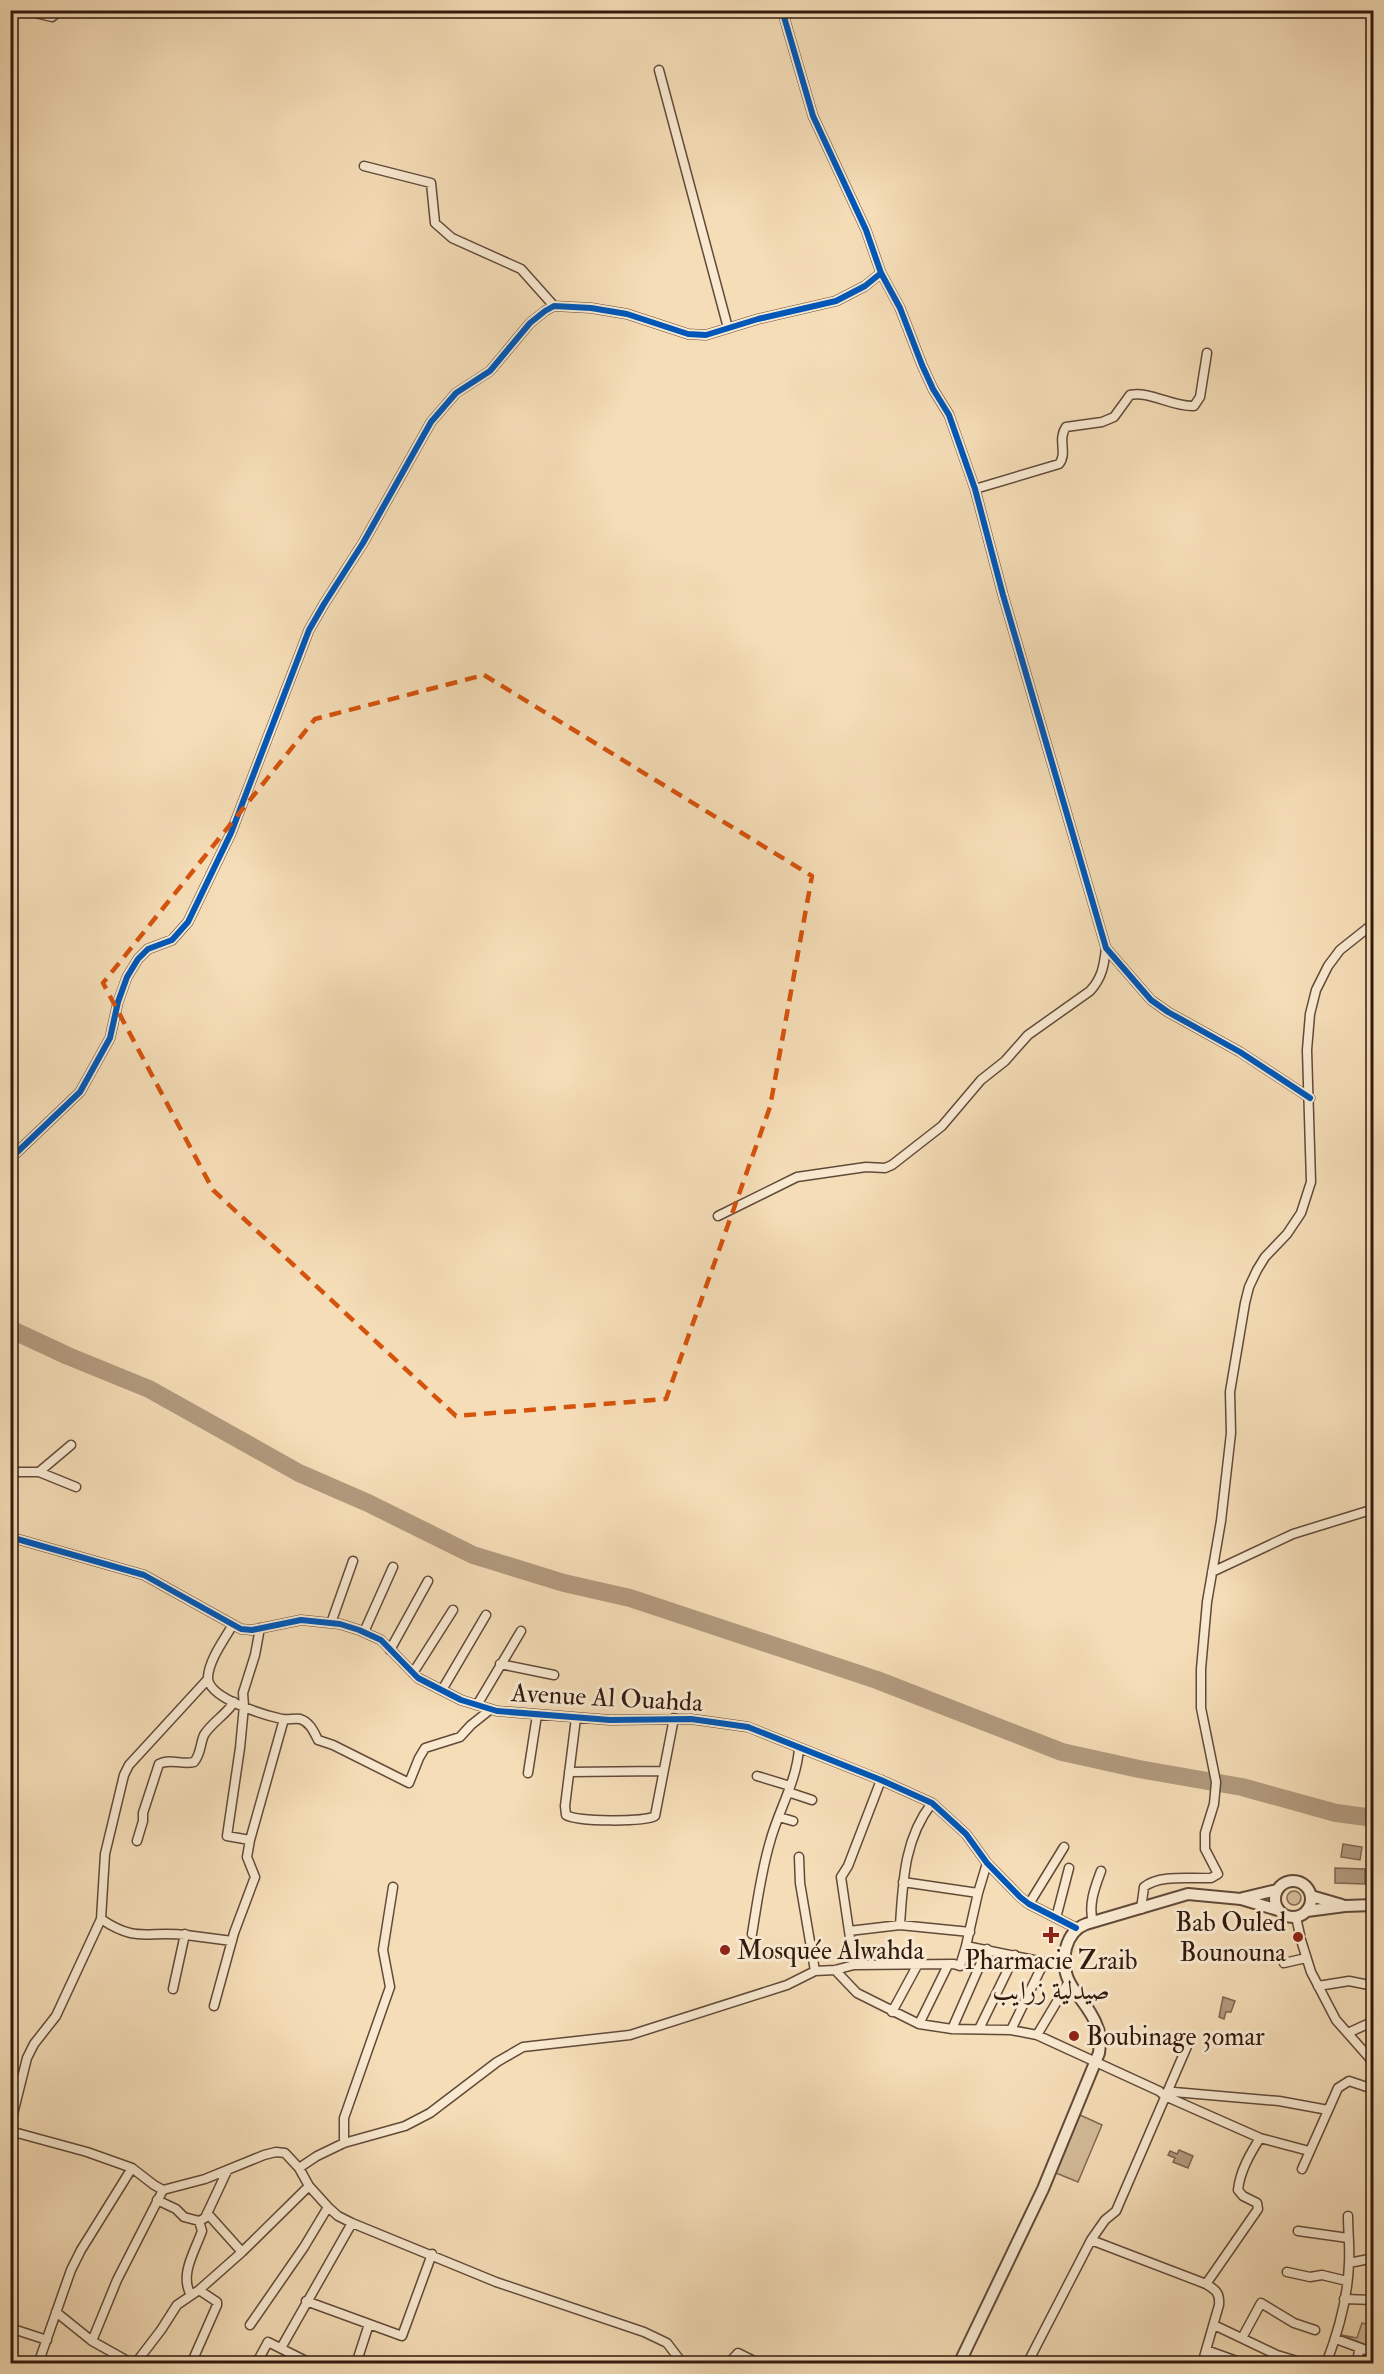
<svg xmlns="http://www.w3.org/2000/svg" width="1384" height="2374" viewBox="0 0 1384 2374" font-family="'IM FELL Double Pica',Amiri,serif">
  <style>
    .green { fill: #d4bc9a; stroke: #826a54; stroke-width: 1.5 }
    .water { fill: #b29a7e; stroke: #7e6652; stroke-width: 1.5 }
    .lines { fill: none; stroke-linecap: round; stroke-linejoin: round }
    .river { stroke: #b29a7e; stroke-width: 18 }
    .minor-casing { stroke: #624a39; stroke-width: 11 }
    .tertiary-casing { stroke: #624a39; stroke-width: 14 }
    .minor { stroke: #f8e9d0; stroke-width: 8 }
    .tertiary { stroke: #f8e9d0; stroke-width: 10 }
    .cycleway-casing { stroke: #f8e9d0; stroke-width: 10 }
    .cycleway { stroke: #0057b8; stroke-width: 6 }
    .marked { fill: none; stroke: #d6530c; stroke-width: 4.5; stroke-dasharray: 12 8; stroke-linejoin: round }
    .poi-dot { fill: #8f2418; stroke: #f8e9d0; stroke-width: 2 }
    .labels { text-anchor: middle; stroke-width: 6; stroke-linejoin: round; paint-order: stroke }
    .street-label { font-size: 26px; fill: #31190f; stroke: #f8e9d0 }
    .poi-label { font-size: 26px; fill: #31190f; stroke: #f8e9d0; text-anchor: start }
  </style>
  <rect width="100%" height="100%" fill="#f5ddb7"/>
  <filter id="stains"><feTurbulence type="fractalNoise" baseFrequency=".00333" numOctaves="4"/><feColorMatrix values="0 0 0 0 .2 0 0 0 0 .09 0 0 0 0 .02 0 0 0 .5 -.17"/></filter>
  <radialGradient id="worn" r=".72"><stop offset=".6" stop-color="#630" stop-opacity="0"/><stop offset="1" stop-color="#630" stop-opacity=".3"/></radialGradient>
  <path class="green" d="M1287 1898a7 7 0 1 1 14 0a7 7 0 1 1-14 0Z
    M1080 2115 1102 2125 1078 2182 1056 2173Z
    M1362 2323 1373 2326V2348L1342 2335 1357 2338Z"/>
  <path class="water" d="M1343 1844 1362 1847 1360 1860 1341 1857Z
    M1335 1868 1365 1869V1884L1335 1883Z
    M1223 1997 1235 2001 1231 2012H1226L1224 2019 1219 2017Z
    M1179 2150 1193 2156 1188 2168 1173 2162 1175 2158 1168 2155 1170 2151 1177 2154Z"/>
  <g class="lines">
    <path class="river" d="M10 1329 68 1356 149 1389 299 1473 368 1503 473 1555 564 1583 630 1598 877 1680 1062 1752 1139 1769 1242 1787 1336 1813 1374 1818"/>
    <defs>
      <path id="minor" d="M23 10 52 17 60 10
        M782 10 813 116 866 230 881 273 900 308 922 365 933 389 949 415 975 489 1003 595 1106 948 1151 1000 1168 1012 1240 1052 1310 1098
        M659 70 728 328
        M364 166 431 183 435 223 452 238 521 269 554 306
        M975 489 1059 464C1068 453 1057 440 1066 427L1102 422 1114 417 1130 395C1151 391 1172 407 1194 406L1200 397 1207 353
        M10 1159 80 1092 110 1038 118 1002 127 977 138 959 148 949 172 940 188 922 231 833 309 630 324 604 363 543 431 422 456 393 490 371 530 323 545 311 554 306 591 308 627 314 688 334 706 335 758 319 836 301 865 286 881 273
        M718 1216 797 1177 866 1167 885 1168 892 1165 942 1126 981 1080 1005 1061 1028 1035 1090 991C1102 978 1104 966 1106 948
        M10 1472H39L76 1487
        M39 1472 71 1445
        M10 1537 144 1575 241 1629 252 1630 301 1620 340 1624 359 1630 381 1640 418 1678 461 1700 497 1711 610 1720 691 1719 748 1727 881 1780 932 1803 966 1834 987 1863 1020 1897 1029 1904 1076 1928
        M1212 1572 1293 1534 1374 1509
        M331 1623 353 1561
        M232 1626C224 1640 209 1660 208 1677 207 1698 264 1715 282 1719 288 1720 295 1718 300 1719 310 1722 314 1732 318 1740L333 1745 409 1783 419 1758 425 1748 460 1737 471 1725 491 1709
        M364 1632 393 1567
        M390 1650 428 1581
        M500 1664 554 1675
        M413 1673 453 1610
        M442 1690 486 1615
        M477 1705 521 1631
        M576 1718 565 1806 566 1815C578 1822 644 1822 655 1816L674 1718
        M569 1772 663 1771
        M528 1773 537 1715
        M757 1776 790 1786
        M788 1792 812 1800
        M779 1817 793 1821
        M250 1840 227 1836 240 1748 244 1706 243 1693 255 1655 260 1628
        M137 1841 143 1821V1813L159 1764C169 1758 182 1765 194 1762 201 1754 200 1744 204 1735 212 1722 226 1715 234 1702
        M799 1857 800 1883 815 1971
        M903 1882 978 1893 987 1863
        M978 1893 966 1946 1044 1962 1064 1964
        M1029 1904 1064 1847
        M1141 1909 1144 1887C1160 1874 1191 1879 1211 1878L1218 1874 1205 1849V1833L1214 1804 1216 1782 1201 1708V1669L1207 1602 1221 1521 1231 1433 1230 1392 1245 1303 1249 1287 1257 1270 1265 1257 1287 1234 1301 1213 1311 1182 1307 1050 1310 1014 1316 990 1328 966 1340 950 1374 923
        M1296 1917 1300 1935
        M1056 1918 1069 1868
        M101 1919C138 1944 147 1930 186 1935 201 1937 217 1939 232 1941
        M1093 1922C1088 1905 1095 1887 1101 1871
        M900 1925C903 1881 904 1839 932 1803
        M849 1931 900 1925 970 1932
        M752 1934C757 1904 761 1872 770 1842 778 1811 797 1781 799 1748
        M1301 1940 1311 1972 1336 2020 1374 2063
        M1284 1963 1306 1958
        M854 1965 841 1877 848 1866 881 1780
        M835 1970 857 1993 919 2024 952 2029 1011 2030 1037 2035 1159 2091 1165 2096 1260 2138 1309 2151
        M1318 1986 1349 1981 1374 1986
        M173 1989 185 1934
        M214 2006 234 1933 255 1877 247 1857 250 1840 284 1719
        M892 2012 918 1964
        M919 2024 948 1965
        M980 2027 1015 1955
        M952 2029 987 1949
        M1011 2030 1044 1962
        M1348 2033 1374 2021
        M1037 2035 1068 1983
        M1165 2096 1174 2092 1279 2101 1328 2110
        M10 2126 27 2058 34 2044 56 2016 101 1919 105 1854 124 1775 129 1765 208 1679
        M10 2131 87 2152 132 2168 154 2185 163 2190 205 2179 264 2155 276 2152 285 2153 299 2168 309 2186 328 2207 338 2216 352 2223 496 2282 644 2332 667 2343 683 2364
        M344 2143V2118L390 1987 383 1950 393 1887
        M299 2168 317 2156 344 2143 405 2126 430 2113 497 2062 523 2047 630 2035 787 1985 815 1971 835 1970 854 1965 954 1964 960 1966 966 1946
        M1302 2169 1338 2088 1349 2081 1367 2087 1374 2084
        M157 2200 176 2209 184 2217 199 2221 205 2218 227 2171
        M207 2213 242 2252
        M1298 2231 1348 2238
        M1091 2240 1206 2284C1216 2290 1220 2293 1219 2305L1202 2364
        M1349 2263 1374 2258
        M1287 2272 1310 2277 1322 2275 1347 2281
        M1206 2284 1258 2209 1257 2203 1243 2196 1238 2190C1240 2171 1250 2154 1260 2138
        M191 2295C179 2275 195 2251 202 2231L199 2221
        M1344 2299 1374 2300
        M306 2301 402 2336 432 2254
        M56 2312 92 2341 133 2364
        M250 2325 304 2247 328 2207
        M1214 2325 1277 2355 1307 2364
        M10 2328 47 2340
        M1242 2338 1261 2303 1294 2323 1315 2330
        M1336 2339 1374 2353
        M92 2341 117 2280 163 2190
        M281 2348 352 2223
        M1206 2350 1245 2364
        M38 2364 71 2270 81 2250 132 2168
        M135 2364 161 2330 177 2305 199 2290 242 2252 309 2186
        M191 2364 217 2305V2302L199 2290
        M256 2364 268 2342 304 2360 303 2364
        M356 2364 369 2324
        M728 2364 738 2353 760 2364
        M1027 2364 1091 2240 1105 2220 1116 2211 1188 2044
        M1326 2364C1338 2333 1348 2296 1349 2263 1350 2247 1348 2231 1348 2216
        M1356 2364 1360 2348"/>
      <path id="tertiary" d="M1275 1899a18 18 0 1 1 36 0a18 18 0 1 1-36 0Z
        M1311 1896 1342 1905
        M1243 1898 1277 1890
        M1307 1911 1345 1906 1374 1905
        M959 2364 1043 2189 1099 2053C1100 2044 1101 2037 1098 2029 1088 1997 1057 1987 1066 1948 1069 1937 1075 1928 1086 1924L1188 1894 1241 1899 1278 1910"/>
    </defs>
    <use href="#minor" class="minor-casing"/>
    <use href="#tertiary" class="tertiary-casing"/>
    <use href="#minor" class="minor"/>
    <use href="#tertiary" class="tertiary"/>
    <defs>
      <path id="cycleway" d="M782 10 813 116 866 230 881 273 900 308 922 365 933 389 949 415 975 489 1003 595 1106 948 1151 1000 1168 1012 1240 1052 1310 1098
        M10 1159 80 1092 110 1038 118 1002 127 977 138 959 148 949 172 940 188 922 231 833 309 630 324 604 363 543 431 422 456 393 490 371 530 323 545 311 554 306 591 308 627 314 688 334 706 335 758 319 836 301 865 286 881 273
        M10 1537 144 1575 241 1629 252 1630 301 1620 340 1624 359 1630 381 1640 418 1678 461 1700 497 1711 610 1720 691 1719 748 1727 881 1780 932 1803 966 1834 987 1863 1020 1897 1029 1904 1076 1928"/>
    </defs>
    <use href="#cycleway" class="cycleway-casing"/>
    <use href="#cycleway" class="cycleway"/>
  </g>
  <path class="marked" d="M484 675 812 876 770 1107 666 1399 456 1416 213 1190 103 983 315 719Z"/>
  <g class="poi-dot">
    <path d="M1048 1926h6v6h6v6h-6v6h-6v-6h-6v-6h6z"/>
    <circle cx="1298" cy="1937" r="6"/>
    <circle cx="725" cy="1950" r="6"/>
    <circle cx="1074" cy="2036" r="6"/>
  </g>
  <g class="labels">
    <g class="street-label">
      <text transform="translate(607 1697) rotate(3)" y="9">Avenue Al Ouahda</text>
    </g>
    <g class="poi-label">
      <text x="1286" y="1931" text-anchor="end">Bab Ouled<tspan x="1286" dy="30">Bounouna</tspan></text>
      <text x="737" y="1959">Mosquée Alwahda</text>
      <text x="1051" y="1969" text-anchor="middle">Pharmacie Zraib<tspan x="1051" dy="30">صيدلية زرايب</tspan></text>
      <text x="1086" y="2045">Boubinage 3omar</text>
    </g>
  </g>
  <rect width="1384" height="2374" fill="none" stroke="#f5ddb7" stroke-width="36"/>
  <rect x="12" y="12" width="1360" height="2350" fill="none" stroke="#31190f" stroke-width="3"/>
  <rect x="18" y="18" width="1348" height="2338" fill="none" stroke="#31190f" stroke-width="1.5"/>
  <rect width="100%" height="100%" filter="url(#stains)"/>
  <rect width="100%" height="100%" fill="url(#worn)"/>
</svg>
